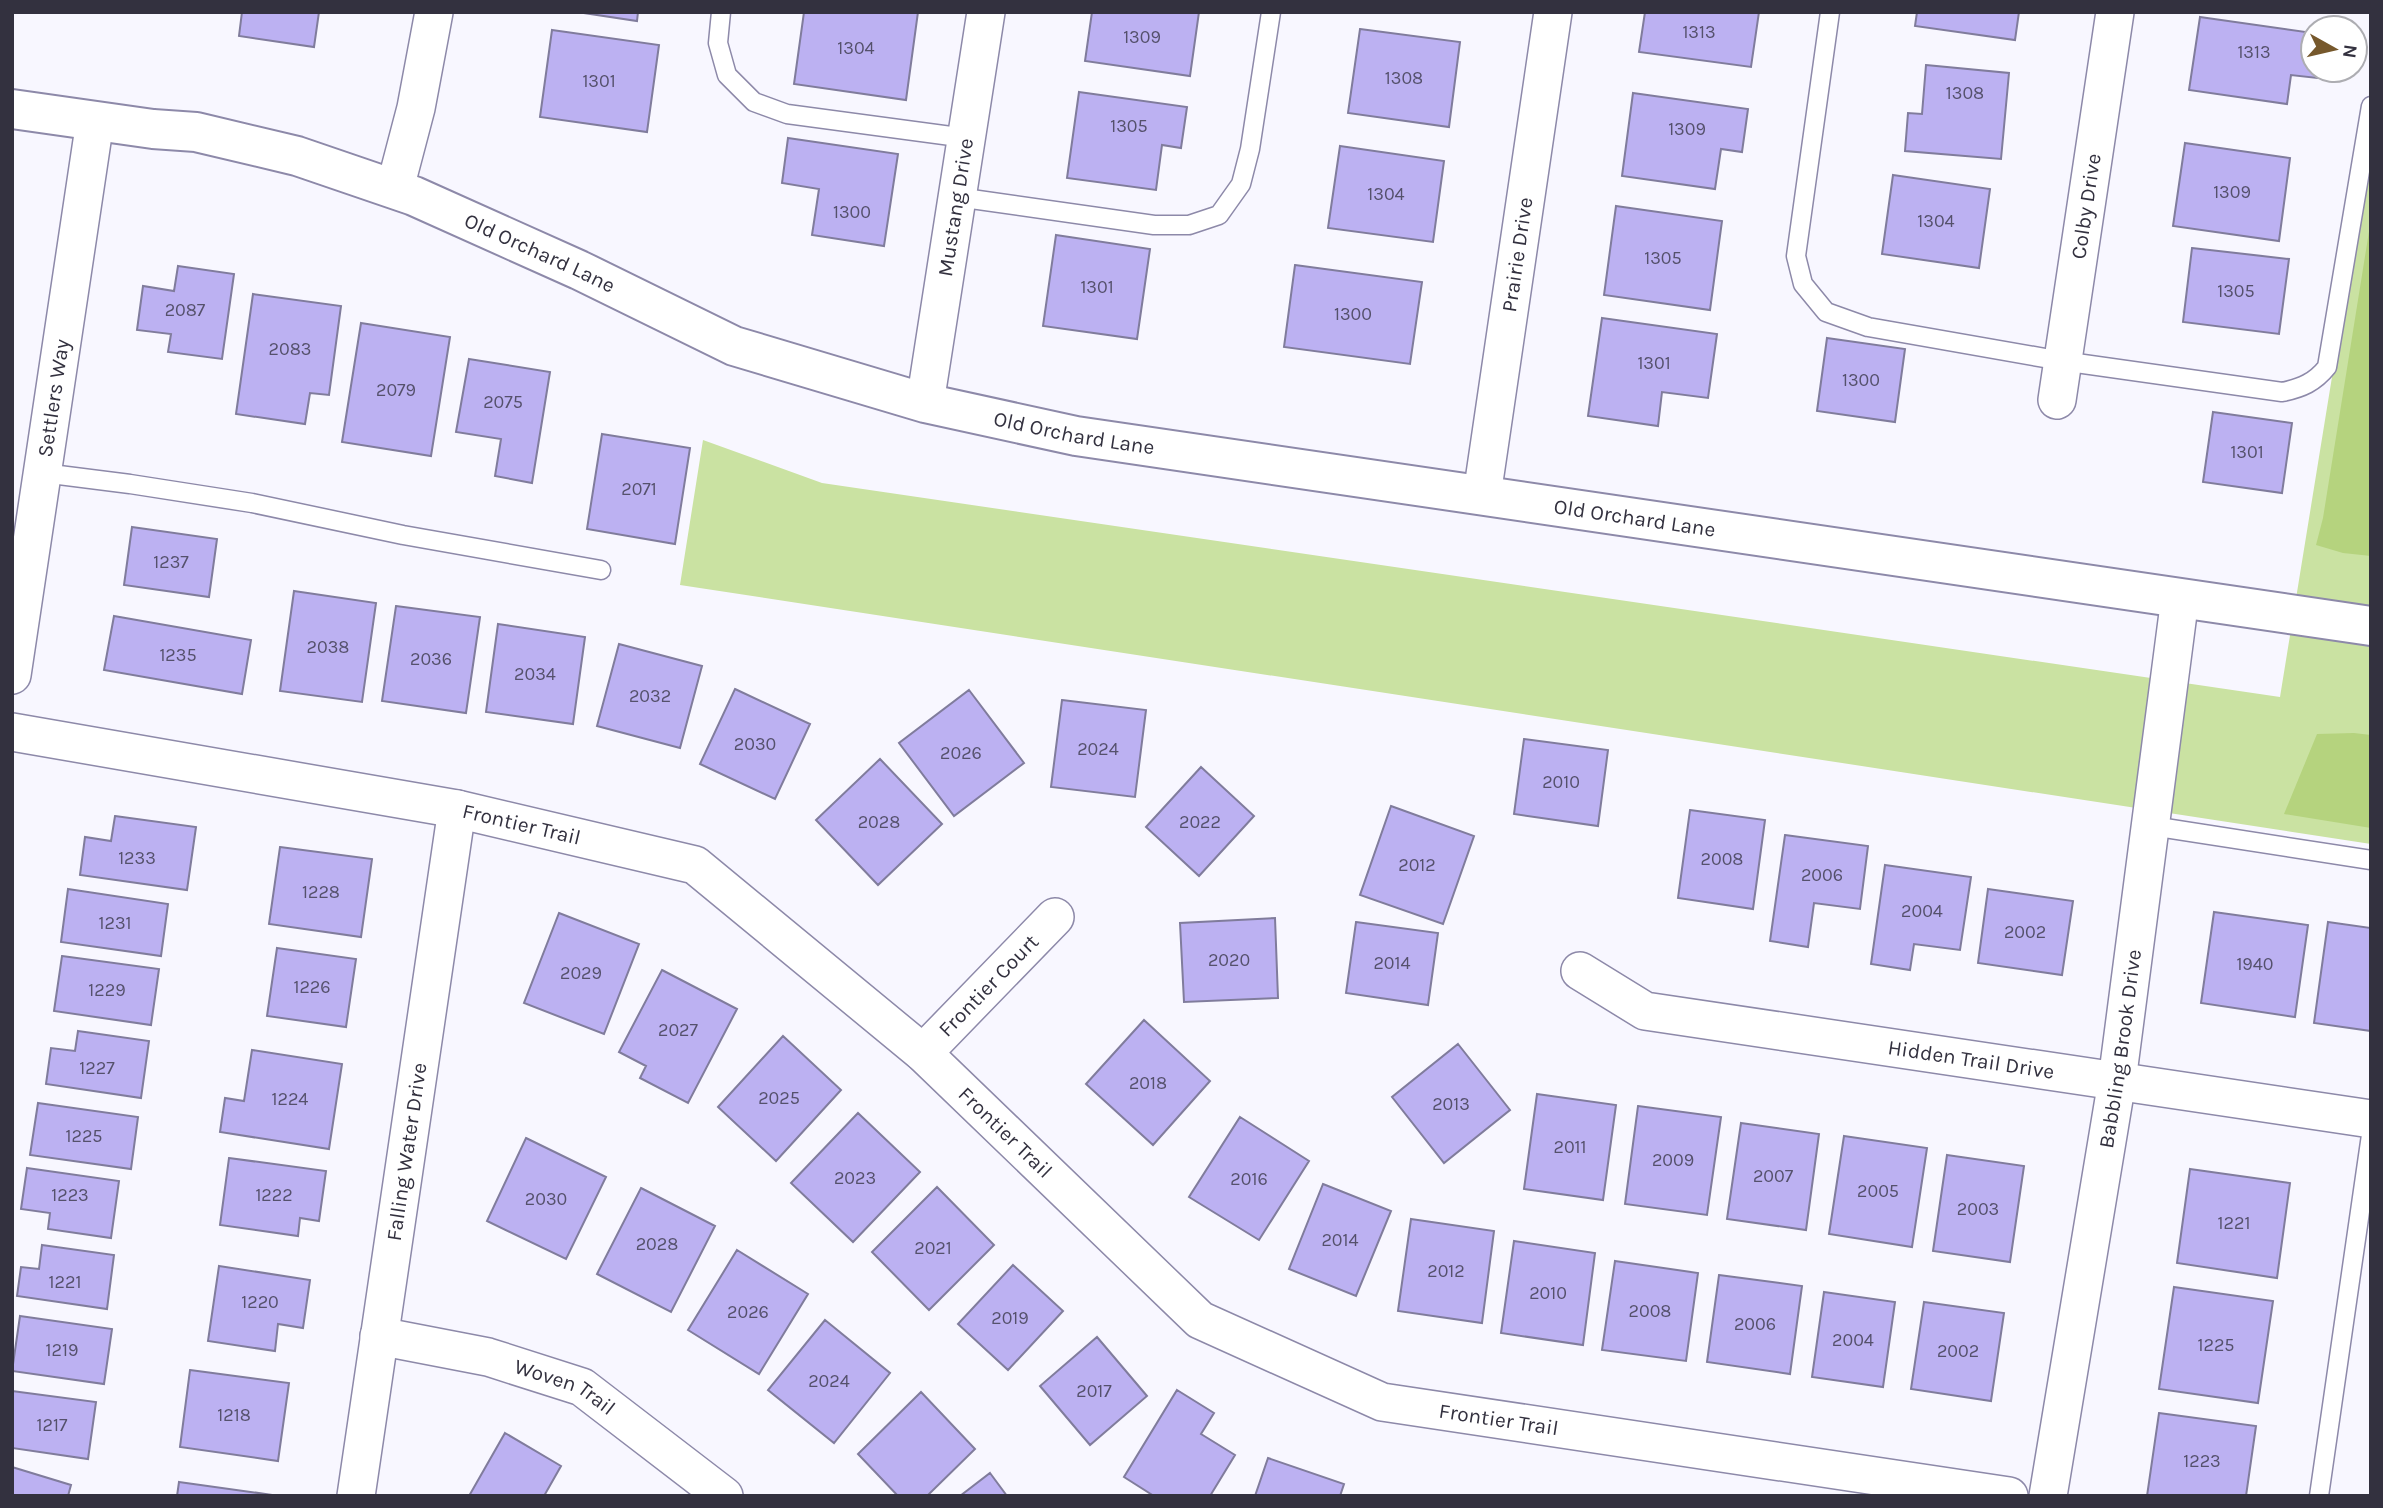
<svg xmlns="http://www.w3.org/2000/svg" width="2383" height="1508" viewBox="0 0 2383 1508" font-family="Karla,sans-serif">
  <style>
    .green { fill: #cae2a2 }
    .forest { fill: #b5d37e }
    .building { fill: #bcb1f2; stroke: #807c9c; stroke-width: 2 }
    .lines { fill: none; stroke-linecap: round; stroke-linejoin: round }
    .lane-casing { stroke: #8d89a9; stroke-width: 21 }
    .street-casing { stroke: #8d89a9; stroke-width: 40 }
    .secondary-casing { stroke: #8d89a9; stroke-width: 42 }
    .lane { stroke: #fff; stroke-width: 18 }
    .street { stroke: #fff; stroke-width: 37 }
    .secondary { stroke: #fff; stroke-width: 38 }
    .labels { text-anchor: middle; stroke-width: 7; stroke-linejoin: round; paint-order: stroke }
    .number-label { font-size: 18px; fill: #55516c }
    .street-label { font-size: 21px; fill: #33313f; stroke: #fff }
  </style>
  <rect width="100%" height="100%" fill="#f8f7ff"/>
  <path class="green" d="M2371 137V844L680 585 703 440 822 483 2280 697Z"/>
  <path class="forest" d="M2371 219V556L2343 553 2316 545 2323 518Z
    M2354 733 2371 735V828L2284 814 2317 734Z"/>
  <path class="building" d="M242 12H319L314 47 239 36Z
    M577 12H638L637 21Z
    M804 12H918L906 100 794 84Z
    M1092 12H1199L1190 76 1085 61Z
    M1645 12H1759L1751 67 1639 52Z
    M1917 12H2019L2015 40 1915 26Z
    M2200 17 2313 33V70H2318L2317 78 2291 75 2287 104 2189 90Z
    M1360 29 1460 42 1449 127 1348 113Z
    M552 30 659 45 647 132 540 117Z
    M1926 65 2009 73 2001 159 1905 151 1908 113 1922 114Z
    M1079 92 1187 107 1181 148 1162 145 1156 190 1067 178Z
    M1633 93 1748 109 1742 152 1721 149 1715 189 1622 176Z
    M788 138 898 154 884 246 812 235 819 189 782 183Z
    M2185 143 2290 158 2279 241 2173 226Z
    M1340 146 1444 161 1433 242 1328 228Z
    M1893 175 1990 189 1979 268 1882 254Z
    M1616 206 1722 221 1710 310 1604 295Z
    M1056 235 1150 249 1137 339 1043 326Z
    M2192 248 2289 259 2279 334 2183 322Z
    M1295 265 1422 282 1410 364 1284 347Z
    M178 266 234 274 222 359 168 352 171 334 137 330 143 286 174 291Z
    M253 294 341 306 329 395 310 393 305 424 236 414Z
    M1602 318 1717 334 1708 398 1662 392 1658 426 1588 416Z
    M361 323 450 337 431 456 342 442Z
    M1827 338 1905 349 1895 422 1817 411Z
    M469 359 550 372 532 483 495 476 501 439 456 432Z
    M2213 412 2292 423 2282 493 2203 482Z
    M602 434 690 448 675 544 587 529Z
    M132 527 217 539 209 597 124 585Z
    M294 591 376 603 362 702 280 691Z
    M396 606 480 617 466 713 382 701Z
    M114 616 251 640 242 694 104 670Z
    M498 624 585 637 573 724 486 712Z
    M619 644 702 666 680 748 597 726Z
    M735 689 810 724 775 799 700 764Z
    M969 690 1024 763 954 816 899 743Z
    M1062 700 1146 710 1135 797 1051 787Z
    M1524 739 1608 750 1598 826 1514 814Z
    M880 759 942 824 878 885 816 820Z
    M1201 767 1254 816 1199 876 1146 827Z
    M1391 806 1474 836 1443 924 1360 895Z
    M1690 810 1765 820 1753 909 1678 898Z
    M115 816 196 827 187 890 80 875 85 837 111 841Z
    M1785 835 1868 846 1860 909 1814 903 1808 947 1770 941Z
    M280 847 372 859 361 937 269 924Z
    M1885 865 1971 877 1960 950 1914 944 1910 970 1871 964Z
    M68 889 168 904 161 956 61 942Z
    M1988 889 2073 901 2062 975 1978 963Z
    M2214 912 2308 925 2295 1017 2201 1003Z
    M559 913 639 944 604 1034 524 1003Z
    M1275 918 1278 998 1184 1002 1180 923Z
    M1356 922 1438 933 1428 1005 1346 993Z
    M2328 922 2371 928V1031L2314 1023Z
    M277 948 356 959 346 1027 267 1016Z
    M62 956 159 969 151 1025 54 1011Z
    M662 970 737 1009 688 1103 640 1078 646 1066 619 1052Z
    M1144 1020 1210 1081 1153 1145 1086 1084Z
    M78 1031 149 1041 141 1098 46 1084 51 1048 75 1051Z
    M783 1036 841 1090 776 1161 718 1107Z
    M1458 1044 1510 1110 1444 1163 1392 1097Z
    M252 1050 342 1064 329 1149 220 1132 225 1098 244 1101Z
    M1537 1094 1616 1105 1603 1200 1524 1189Z
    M38 1103 138 1117 131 1169 30 1155Z
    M1638 1106 1721 1117 1707 1215 1625 1204Z
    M858 1113 920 1172 853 1242 791 1183Z
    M1240 1117 1309 1161 1259 1240 1189 1197Z
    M1741 1123 1819 1134 1806 1230 1727 1219Z
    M1844 1136 1927 1148 1912 1247 1829 1234Z
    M526 1138 606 1177 566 1259 487 1221Z
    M1947 1155 2024 1166 2010 1262 1933 1251Z
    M229 1158 326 1171 319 1221 300 1218 298 1236 220 1225Z
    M27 1168 119 1181 111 1238 48 1229 50 1213 21 1209Z
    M2190 1169 2290 1183 2277 1278 2177 1263Z
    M1323 1184 1391 1211 1356 1296 1289 1269Z
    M937 1187 994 1245 929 1310 872 1252Z
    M641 1188 715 1226 671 1312 597 1274Z
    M1411 1219 1494 1231 1482 1323 1398 1311Z
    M1514 1241 1595 1253 1583 1345 1501 1333Z
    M42 1245 114 1255 107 1309 17 1296 21 1267 39 1269Z
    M737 1250 808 1294 759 1374 688 1330Z
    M1615 1261 1698 1273 1686 1361 1602 1350Z
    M1013 1265 1063 1311 1008 1370 958 1324Z
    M219 1266 310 1280 303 1328 278 1324 275 1351 208 1341Z
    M1719 1275 1802 1286 1790 1374 1707 1362Z
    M2174 1287 2273 1301 2258 1403 2159 1389Z
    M1824 1292 1895 1302 1883 1387 1812 1377Z
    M1924 1302 2004 1313 1991 1401 1911 1389Z
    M20 1316 112 1329 104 1384 12 1371Z
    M825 1320 890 1373 834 1443 768 1390Z
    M1097 1337 1147 1396 1090 1445 1040 1386Z
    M190 1370 289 1383 278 1461 180 1447Z
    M1177 1390 1214 1413 1201 1434 1235 1455 1210 1496H1154L1124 1477Z
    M12 1391 96 1402 88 1459 12 1448Z
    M921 1392 975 1449 927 1496H898L858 1454Z
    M2159 1413 2256 1426 2246 1496H2147Z
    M505 1433 561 1466 544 1496H469Z
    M1268 1458 1344 1484 1340 1496H1255Z
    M12 1467 71 1485 68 1496H12Z
    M990 1473 1007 1496H960Z
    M179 1482 273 1495V1496H177Z"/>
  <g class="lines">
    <defs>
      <path id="lane" d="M721 12 718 43 727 75 754 102 787 114 966 138
        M1830 12 1796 256 1803 284 1826 312 1868 327 2062 361 2282 392C2302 388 2315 382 2327 367L2371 106
        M957 197 1154 225H1189L1219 215 1241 184 1250 149 1271 12
        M43 473 130 484 252 503 403 535 601 570
        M2152 826 2371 860
        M2319 1496 2371 1135"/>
      <g id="street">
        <path d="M395 188 416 108 434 12"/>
        <path id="s1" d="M2057 400 2115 12"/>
        <path id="s2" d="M925 403 986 12"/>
        <path id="s3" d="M1482 495 1553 12"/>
        <path id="s4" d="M12 675 95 121"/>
        <path id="s5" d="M12 732 457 809 695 865 923 1053 1200 1320 1382 1402 2009 1496"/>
        <path id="s6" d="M1580 971 1645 1011 2371 1119"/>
        <path id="s7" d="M923 1053 1055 917"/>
        <path id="s8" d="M379 1336 488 1357 582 1387 724 1496"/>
        <path id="s9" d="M356 1496 457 809"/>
        <path id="s10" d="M2048 1496 2117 1081 2180 598"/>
      </g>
      <g id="secondary">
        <path id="s11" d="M12 109 153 129 196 132 297 156 414 196 579 270 734 346 925 403 1076 436 2371 626"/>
      </g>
    </defs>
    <use href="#lane" class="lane-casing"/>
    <use href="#street" class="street-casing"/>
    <use href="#secondary" class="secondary-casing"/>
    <use href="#lane" class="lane"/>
    <use href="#street" class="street"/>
    <use href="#secondary" class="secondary"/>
  </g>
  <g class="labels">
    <g class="number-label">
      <text x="1699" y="38">1313</text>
      <text x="1142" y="43">1309</text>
      <text x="856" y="54">1304</text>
      <text x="2254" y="58">1313</text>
      <text x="1404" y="84">1308</text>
      <text x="599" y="87">1301</text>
      <text x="1965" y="99">1308</text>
      <text x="1129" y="132">1305</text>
      <text x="1687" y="135">1309</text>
      <text x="2232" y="198">1309</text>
      <text x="1386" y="200">1304</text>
      <text x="852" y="218">1300</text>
      <text x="1936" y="227">1304</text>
      <text x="1663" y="264">1305</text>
      <text x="1097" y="293">1301</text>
      <text x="2236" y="297">1305</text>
      <text x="185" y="316">2087</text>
      <text x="1353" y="320">1300</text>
      <text x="290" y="355">2083</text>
      <text x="1654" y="369">1301</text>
      <text x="1861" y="386">1300</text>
      <text x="396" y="396">2079</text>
      <text x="503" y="408">2075</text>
      <text x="2247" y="458">1301</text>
      <text x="639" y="495">2071</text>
      <text x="171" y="568">1237</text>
      <text x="328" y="653">2038</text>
      <text x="178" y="661">1235</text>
      <text x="431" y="665">2036</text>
      <text x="535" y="680">2034</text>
      <text x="650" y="702">2032</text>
      <text x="755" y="750">2030</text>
      <text x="1098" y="755">2024</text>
      <text x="961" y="759">2026</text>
      <text x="1561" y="788">2010</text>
      <text x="879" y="828">2028</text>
      <text x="1200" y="828">2022</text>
      <text x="137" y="864">1233</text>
      <text x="1722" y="865">2008</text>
      <text x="1417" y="871">2012</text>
      <text x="1822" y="881">2006</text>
      <text x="321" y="898">1228</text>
      <text x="1922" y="917">2004</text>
      <text x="115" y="929">1231</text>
      <text x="2025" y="938">2002</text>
      <text x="1229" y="966">2020</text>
      <text x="1392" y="969">2014</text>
      <text x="2255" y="970">1940</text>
      <text x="581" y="979">2029</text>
      <text x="312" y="993">1226</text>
      <text x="107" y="996">1229</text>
      <text x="678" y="1036">2027</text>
      <text x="97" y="1074">1227</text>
      <text x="1148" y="1089">2018</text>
      <text x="779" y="1104">2025</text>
      <text x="290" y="1105">1224</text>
      <text x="1451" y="1110">2013</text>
      <text x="84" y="1142">1225</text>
      <text x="1570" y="1153">2011</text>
      <text x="1673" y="1166">2009</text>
      <text x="1773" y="1182">2007</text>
      <text x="855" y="1184">2023</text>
      <text x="1249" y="1185">2016</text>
      <text x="1878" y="1197">2005</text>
      <text x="70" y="1201">1223</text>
      <text x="274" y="1201">1222</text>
      <text x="546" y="1205">2030</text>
      <text x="1978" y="1215">2003</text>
      <text x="2234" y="1229">1221</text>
      <text x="1340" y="1246">2014</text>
      <text x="657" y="1250">2028</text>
      <text x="933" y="1254">2021</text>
      <text x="1446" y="1277">2012</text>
      <text x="65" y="1288">1221</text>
      <text x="1548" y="1299">2010</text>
      <text x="260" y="1308">1220</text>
      <text x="1650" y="1317">2008</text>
      <text x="748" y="1318">2026</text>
      <text x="1010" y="1324">2019</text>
      <text x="1755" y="1330">2006</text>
      <text x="1853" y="1346">2004</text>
      <text x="2216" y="1351">1225</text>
      <text x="62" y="1356">1219</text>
      <text x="1958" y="1357">2002</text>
      <text x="829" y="1387">2024</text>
      <text x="1094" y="1397">2017</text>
      <text x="234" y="1421">1218</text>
      <text x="52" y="1431">1217</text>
      <text x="2202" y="1467">1223</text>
    </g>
    <g class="street-label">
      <text dy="7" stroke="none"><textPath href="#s1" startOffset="196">Colby Drive</textPath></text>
      <text dy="7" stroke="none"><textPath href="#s2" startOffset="198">Mustang Drive</textPath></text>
      <text dy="7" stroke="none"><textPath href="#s11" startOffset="551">Old Orchard Lane</textPath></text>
      <text dy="7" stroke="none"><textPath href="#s3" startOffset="243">Prairie Drive</textPath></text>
      <text dy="7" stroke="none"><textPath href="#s4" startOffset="280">Settlers Way</textPath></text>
      <text dy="7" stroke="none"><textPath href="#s11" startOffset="1118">Old Orchard Lane</textPath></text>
      <text dy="7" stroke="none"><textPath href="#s11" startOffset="1685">Old Orchard Lane</textPath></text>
      <text dy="7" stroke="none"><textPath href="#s5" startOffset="518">Frontier Trail</textPath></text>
      <text dy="7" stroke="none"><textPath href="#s7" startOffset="94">Frontier Court</textPath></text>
      <text dy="7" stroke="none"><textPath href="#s10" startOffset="453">Babbling Brook Drive</textPath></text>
      <text dy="7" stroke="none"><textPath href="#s6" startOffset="406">Hidden Trail Drive</textPath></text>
      <text dy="7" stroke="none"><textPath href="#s5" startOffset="1106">Frontier Trail</textPath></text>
      <text dy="7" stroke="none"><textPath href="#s9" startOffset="348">Falling Water Drive</textPath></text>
      <text dy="7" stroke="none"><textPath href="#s8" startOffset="194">Woven Trail</textPath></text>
      <text dy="7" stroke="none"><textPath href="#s5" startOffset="1694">Frontier Trail</textPath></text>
    </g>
  </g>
  <rect width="2383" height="1508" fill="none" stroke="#33313f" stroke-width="28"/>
  <g transform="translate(2334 49) rotate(98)"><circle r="33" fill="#ffffff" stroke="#adadb2" stroke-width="2"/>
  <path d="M0-5L12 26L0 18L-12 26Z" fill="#76582c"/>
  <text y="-10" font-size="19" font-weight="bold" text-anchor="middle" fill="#33313f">N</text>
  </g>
</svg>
